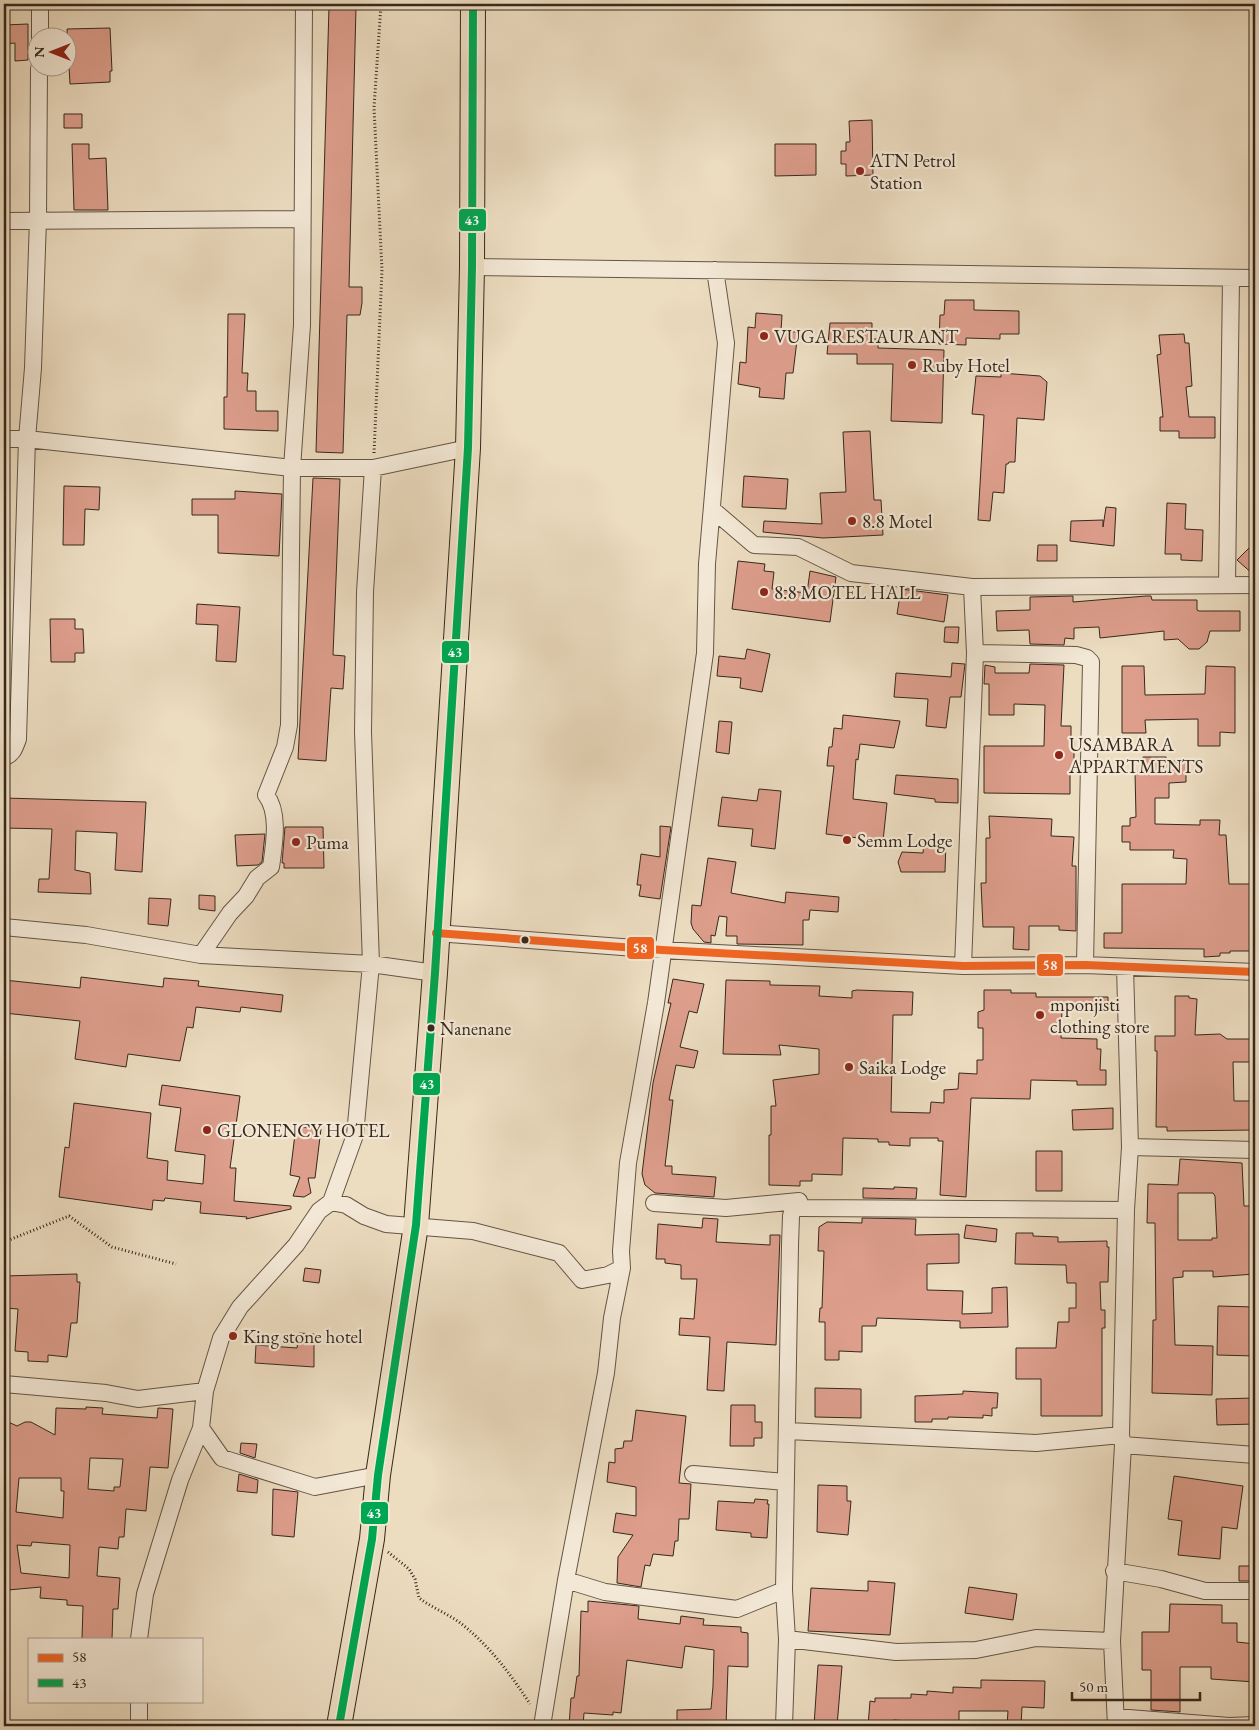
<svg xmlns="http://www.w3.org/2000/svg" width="1259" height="1730" viewBox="0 0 1259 1730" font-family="'EB Garamond',serif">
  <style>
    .building { fill: #dd9e8c; stroke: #36281c; fill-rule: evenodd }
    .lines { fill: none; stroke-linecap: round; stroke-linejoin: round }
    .minor-casing { stroke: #645545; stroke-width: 18 }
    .highway-casing { stroke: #36281c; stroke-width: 26 }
    .path { stroke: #36281c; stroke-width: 3; stroke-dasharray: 1 2.5; stroke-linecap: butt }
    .minor { stroke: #f3e8d6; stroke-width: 16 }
    .highway { stroke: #ecdcc0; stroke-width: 24 }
    .bus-1-casing { stroke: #f3e8d6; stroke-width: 11 }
    .bus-2-casing { stroke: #f3e8d6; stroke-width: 11 }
    .bus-1 { stroke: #f26522; stroke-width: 8 }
    .bus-2 { stroke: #00a651; stroke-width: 8 }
    .poi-dot { fill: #8f2418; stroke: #f3e8d6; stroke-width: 2 }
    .bus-dot { fill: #36281c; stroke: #f3e8d6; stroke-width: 2 }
    .labels { text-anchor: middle; stroke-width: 4.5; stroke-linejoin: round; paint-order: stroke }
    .bus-label { font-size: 18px; fill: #36281c; stroke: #f3e8d6; text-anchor: start }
    .poi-label { font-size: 19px; fill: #36281c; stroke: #f3e8d6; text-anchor: start }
    .line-badge { stroke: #f3e8d6; stroke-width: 2 }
    .badge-label { font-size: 14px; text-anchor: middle; font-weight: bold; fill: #fff }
  </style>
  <rect width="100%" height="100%" fill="#ecdcc0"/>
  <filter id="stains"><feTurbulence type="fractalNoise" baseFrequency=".004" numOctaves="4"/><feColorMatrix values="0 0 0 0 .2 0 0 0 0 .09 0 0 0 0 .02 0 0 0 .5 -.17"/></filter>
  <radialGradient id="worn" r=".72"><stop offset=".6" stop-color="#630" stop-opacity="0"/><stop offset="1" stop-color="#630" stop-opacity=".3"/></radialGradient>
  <path class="building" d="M329 7H356L349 287H362V303L360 315H347L343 453 316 452Z
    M28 24V60L15 61V43L4 44V25Z
    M110 28 112 71H110V82L70 84 67 29Z
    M64 114H82V128H64Z
    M872 120 873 175 846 176V164H841V151H846V142H850L849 121Z
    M72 144H89V159L106 158 108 210H74Z
    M775 144H816V175L775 176Z
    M945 300H974V310L1019 311V334H1000V339L966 338V345L939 344 940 315H944Z
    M756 313 782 315 781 331 798 332 793 373H786L784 399 759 397 760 388 738 384 740 362 746 363 748 327 755 328Z
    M228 314H245L242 373H248L247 391H256V411H278V431L224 429V397H227Z
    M830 323H872V339H878V348L944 350 942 423 891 421 893 364H857V354H827Z
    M1184 334 1185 343H1189L1192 386 1186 387 1189 417H1215V438H1179V431H1160V417H1163L1157 355 1161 354 1159 335Z
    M1001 373 1040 376 1047 382 1044 420 1017 418 1015 462H1009L1008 464H1006L1004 493 993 492 990 521 978 520 984 415 972 414 976 376 1001 377Z
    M870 431 874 500H881L883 535 823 538 763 532 764 521 822 524 820 493 846 492 843 432Z
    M744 476 788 479 786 509 742 507Z
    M313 478 340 479 333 655 345 656 343 689 331 688 326 761 298 759Z
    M64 486 100 487 99 510 85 509 84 545H63Z
    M235 491 282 494 279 556 218 553V515H192V499H235Z
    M1167 503 1186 504 1185 529 1203 530 1202 561 1181 560V554H1165Z
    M1106 507 1116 508 1114 546 1070 541 1071 521 1103 520V527Z
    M1255 542V575H1254L1237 560Z
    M1038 545H1057V561H1037Z
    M738 561 765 564 764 571 774 572 772 589 807 593 810 571 836 577 830 622 732 609Z
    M901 589 948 595 944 622 897 614Z
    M1073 596V602L1146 596H1151L1152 600H1197V610L1199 611H1240V631H1210L1207 642 1199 649H1189L1178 639 1164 640V631L1100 638 1099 627 1074 628V639L1065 638 1064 645 1030 644 1029 630 997 631 996 611 1030 610V597Z
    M197 604 240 607 236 662 216 661 218 625 196 624Z
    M50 619H75V629H83L84 653H75V662H51Z
    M945 627H959L958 643 944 642Z
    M747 649 770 654 762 692 740 688 741 678 717 676 719 656 745 659Z
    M952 663 965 664 961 697H950L946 728 926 726 928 699 894 697 896 673 951 677Z
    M1030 664 1064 665 1061 726H1071V740H1074V771H1070V794L984 793V746H1044L1045 705 1014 704V715H989V684H984L985 665 995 667V673H1029Z
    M1122 666H1144L1145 695 1205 694 1206 666 1235 667V733L1220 732V746H1198V719L1145 720 1146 733H1122Z
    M843 715 900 721 894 748 860 744 858 760 856 759 853 799 887 803 883 841 826 834 834 766H827L829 747H832L834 728 842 729Z
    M719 721 732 722 729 754 716 752Z
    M1143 757H1166V761H1186V782L1169 783V798H1155V824L1200 825V820H1220L1219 835H1226L1229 884H1255V899H1253L1255 951H1230V953H1220V956L1204 957V949L1104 948V933H1122V884H1186L1187 859 1173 858 1174 850H1130V842H1122V826H1130V818L1136 817 1135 772 1143 771Z
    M896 775 958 779V803L935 802V799L894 794Z
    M759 789 781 791 775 849 751 846 753 829 718 826 722 797 757 801Z
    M4 798 146 802 142 872 115 870 117 833 76 831 75 870 90 873 91 894 38 892 39 879H49L52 829 4 828Z
    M989 816 1052 819 1051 836 1074 837 1072 866H1076V931L1059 930V926H1029V950L1013 949 1014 927H983L981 883H986V838H990Z
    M660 826 671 827 660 899 639 896 641 885H637L641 854 660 857Z
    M285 827H323L324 868H284V863H282Z
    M265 834 262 862 258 865 237 866 235 835Z
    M924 841H946L945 872H901L898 862 902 852 923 853Z
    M708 858 736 862 731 893 785 903 786 892 839 897 838 912 810 910 809 920H803V945L737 944V936H726L727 917 719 916 715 936 711 935V943L704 942 693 929 691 923 692 905 701 906Z
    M199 895 215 896V911L199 909Z
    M149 898 171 899 168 926 148 924Z
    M81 977 163 987 164 978 199 981 198 986 283 995 281 1012 241 1007 240 1012 196 1007 193 1028 187 1027 180 1061 128 1054 126 1067 75 1059 80 1021 4 1013V980L80 988Z
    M673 979 704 984 697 1013 689 1011 680 1047 698 1051 694 1068 676 1065 669 1100H673L665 1166H672V1174L716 1177 714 1197 655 1193 645 1185 642 1174 653 1083 671 1003H668Z
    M726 980 770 981V985L820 986 819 996 852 998V991L857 990 913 992 912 1015H893L891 1112 930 1113 931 1102 944 1103V1090L958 1089 959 1073 977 1074V1060H983V1028H978V1012L984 1010V990H1011V993H1036V997H1108V1011L1062 1009 1061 1038 1097 1039V1049H1101L1100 1070H1106V1085H1077V1081L1031 1080 1030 1099 971 1098 966 1197 940 1195 943 1141H938V1138H910V1146L889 1145V1142H878V1139L843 1138 842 1175 812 1174V1181H800V1186L769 1185V1135H771V1106H776L773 1080 819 1074V1049L779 1045 781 1055 723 1054Z
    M1175 996H1189V998L1197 999 1195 1035 1220 1034 1227 1039H1255V1062H1233L1234 1101H1255V1130L1167 1131V1127H1156L1157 1051H1155V1036H1175Z
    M162 1085 240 1096 230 1168H236L234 1201 291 1206V1209L246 1219 247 1217 200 1213 201 1202 165 1198 164 1201 153 1200 152 1210 59 1197 65 1147 69 1148 74 1103 151 1113 147 1158 168 1161 167 1180 203 1184 205 1155 175 1151 181 1108 159 1105Z
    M1113 1108V1129L1073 1130 1072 1110Z
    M296 1126 321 1129 315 1178H308L311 1193 304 1197 293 1196 300 1177 290 1175Z
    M1036 1151H1062V1191H1036Z
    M1180 1159 1242 1163 1244 1206H1255V1274L1213 1277V1271H1183V1277L1173 1278 1175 1345 1213 1346 1212 1395 1152 1393 1153 1320H1156L1155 1223H1147L1148 1184 1178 1185ZM1178 1193H1213L1215 1196 1217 1238H1212V1240H1178Z
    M894 1187 917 1188 916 1199 863 1198V1188L894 1189Z
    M703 1218 718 1219 716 1242 770 1245V1235H780L776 1345 727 1342 724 1391 707 1390 710 1337 679 1335 680 1318 694 1319 697 1279H681V1265L665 1263V1259H656L658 1224 702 1228Z
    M862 1218 916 1219 915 1235 959 1234V1263L927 1264V1290L963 1291 962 1314 992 1313V1288L1007 1287 1008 1327 960 1328V1321L877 1318 876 1326H862V1352L839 1351V1360H825V1322H819L820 1308H822L824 1251H818L819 1227 827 1222 862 1223Z
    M966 1225 997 1229 996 1242 964 1238Z
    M1016 1233H1033V1236L1058 1237V1242L1107 1241V1247H1109L1108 1282H1100L1101 1310H1105V1328H1102V1416H1041V1379H1016V1348H1056L1058 1322H1069V1308H1076V1283H1067L1066 1265 1015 1264Z
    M305 1268 321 1270 319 1283 303 1281Z
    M77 1274V1282H80L77 1323H71L67 1357 48 1355V1362L28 1361V1352L15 1351 18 1309 4 1308V1276Z
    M1218 1306 1255 1307V1356L1217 1355Z
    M299 1333 314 1334V1367L255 1363 256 1345 297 1348Z
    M815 1388 861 1389V1418L815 1417Z
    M963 1391 998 1393 997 1408H992V1416L983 1415V1418L948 1417V1419H932V1422H915V1396L963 1394Z
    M1255 1398V1424L1217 1425 1216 1399Z
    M731 1405H755V1422H762V1438H754V1446H730Z
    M86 1407 103 1408 102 1414 157 1418 158 1408 173 1409 168 1468 150 1467 146 1511 126 1509 124 1537H119L118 1549 99 1547 97 1576 120 1578 118 1609H113L112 1639H82L83 1606 67 1605V1600L40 1598 41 1587 8 1590 7 1579 4 1580 6 1540 4 1539V1420L17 1426 25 1422H31L55 1435 56 1408 86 1409ZM90 1458 123 1459 120 1487H114V1491L88 1489ZM19 1478H61V1491H64L63 1518 16 1512ZM32 1542 70 1545 69 1578 21 1573 17 1545 31 1546Z
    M636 1410 686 1416 679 1483 691 1484 689 1519H679L678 1541H675L673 1556 653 1554 650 1566 645 1565 641 1587 617 1583 618 1557 633 1535 613 1532 616 1513 636 1516V1487L607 1482 609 1462 615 1463V1449L623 1448 624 1441H632Z
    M241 1443 257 1444 255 1458 240 1453Z
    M239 1474 258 1480 257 1493 237 1491Z
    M1174 1476 1243 1486 1237 1529 1222 1527 1220 1559 1178 1555 1182 1521 1168 1519Z
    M818 1485 847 1486V1501H851L848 1535 817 1532Z
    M273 1489 298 1492 294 1537 272 1535Z
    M755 1499 768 1500 767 1504H769L767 1538 751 1537V1533L716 1530 718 1501 754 1503Z
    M1239 1566H1255V1581H1239Z
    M868 1581 895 1583 890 1635 808 1631 811 1588 868 1591Z
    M969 1587 1017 1594 1013 1620 965 1613Z
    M588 1601 639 1606 638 1619 680 1624 681 1616 704 1619 703 1625 741 1627V1632L748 1633V1667L728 1666 726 1726H677V1710L711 1709 713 1686 714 1650 685 1646 682 1668 627 1660 621 1713 613 1712V1715L584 1713 583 1726H569L571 1698H574L577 1676H579L581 1611 588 1612Z
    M1170 1604 1222 1605V1623H1237V1642L1255 1644V1682L1211 1679V1667H1180V1712L1151 1710V1670H1142V1632H1169Z
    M818 1665 842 1666 837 1726H814Z
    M981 1680 1045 1681 1044 1708 1022 1707 1021 1726H1007L1008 1711H959V1724L893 1720 892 1726H868L870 1701 875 1702V1698H911V1694L927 1695V1691L953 1693V1687L981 1688Z"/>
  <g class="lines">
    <defs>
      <path id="minor" d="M40 38V4
        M4 221 301 219
        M472 267 1255 278
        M4 439H27L292 468H373L468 448
        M713 510 754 545 798 547 851 573 972 587 1255 585
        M1227 585 1231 278
        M975 653 1076 655 1087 658 1091 662 1085 965
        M4 757C13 755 15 747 18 739L27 439 33 368 38 219 39 68
        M4 927 86 935 201 955 371 964 435 973
        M436 933 662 950 963 966 1085 965 1255 972
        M201 955 230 913 246 896 257 878 271 867C274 845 280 813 266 795L285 747 289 725 292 468 302 325 304 4
        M963 966 975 653 972 587
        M1130 1147 1255 1150
        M331 1202 355 1135 371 964 363 732 365 592 373 468
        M654 1203 726 1208 799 1201 801 1208 1126 1210
        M4 1384 106 1393 138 1399 205 1391
        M788 1431 1036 1443 1121 1435
        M1123 1445 1255 1455
        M693 1474 786 1482
        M378 1475 315 1487 222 1458 201 1428 205 1391 221 1338 240 1307 296 1245 319 1211 331 1202 346 1205 364 1216 386 1224 473 1231 559 1253 582 1280 608 1275 622 1268 621 1251 628 1163 656 1003 705 653 707 564 726 343 715 270
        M1114 1571 1161 1579 1205 1591H1255
        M566 1580 605 1592 737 1609 784 1590
        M139 1639 145 1594 180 1480 201 1428
        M787 1639 896 1652 976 1650 1036 1638 1112 1641
        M1116 1717 1229 1726 1255 1725
        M139 1726V1701
        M542 1726 566 1580 606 1373 612 1318 622 1268
        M784 1726 787 1639 784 1590 790 1245 791 1216 795 1202
        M1116 1726 1112 1641 1123 1445 1121 1435 1126 1210 1130 1147 1125 967"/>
      <path id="highway" d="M339 1726 372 1539 378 1475 416 1225 435 973 468 448 472 267 473 4"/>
    </defs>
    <use href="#minor" class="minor-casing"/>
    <use href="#highway" class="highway-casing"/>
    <path class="path" d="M374 453 382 270 374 108 381 4
      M4 1242 69 1216 112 1247 176 1264
      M388 1552 409 1569 415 1579 419 1598C431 1607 446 1613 459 1622 488 1644 510 1673 530 1704"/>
    <use href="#minor" class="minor"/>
    <use href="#highway" class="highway"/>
    <defs>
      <path id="bus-1" d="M436 933 662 950 963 966 1085 965 1255 972"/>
      <path id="bus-2" d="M339 1726 372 1539 378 1475 416 1225 435 973 468 448 472 267 473 4"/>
    </defs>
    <use href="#bus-1" class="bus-1-casing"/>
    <use href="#bus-2" class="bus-2-casing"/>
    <use href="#bus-1" class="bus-1"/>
    <use href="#bus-2" class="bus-2"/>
  </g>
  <g class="poi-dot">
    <circle cx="860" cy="171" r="5"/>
    <circle cx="764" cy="336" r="5"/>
    <circle cx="912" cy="365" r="5"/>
    <circle cx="852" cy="521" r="5"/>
    <circle cx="764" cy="592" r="5"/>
    <circle cx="1059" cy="755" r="5"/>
    <circle cx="847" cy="840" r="5"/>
    <circle cx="296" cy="842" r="5"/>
    <circle cx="1040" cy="1015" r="5"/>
    <circle cx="849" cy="1067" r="5"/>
    <circle cx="207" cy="1130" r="5"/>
    <circle cx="233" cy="1336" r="5"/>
  </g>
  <g class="bus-dot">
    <circle cx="525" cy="940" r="4.5"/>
    <circle cx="431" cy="1028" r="4.5"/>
  </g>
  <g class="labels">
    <g class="bus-label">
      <text x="440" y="1035">Nanenane</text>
    </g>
    <g class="poi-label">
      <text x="870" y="167">ATN Petrol<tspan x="870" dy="22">Station</tspan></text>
      <text x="774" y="343">VUGA RESTAURANT</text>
      <text x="922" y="372">Ruby Hotel</text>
      <text x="862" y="528">8.8 Motel</text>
      <text x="774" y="599">8.8 MOTEL HALL</text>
      <text x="1069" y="751">USAMBARA<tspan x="1069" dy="22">APPARTMENTS</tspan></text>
      <text x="857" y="847">Semm Lodge</text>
      <text x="306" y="849">Puma</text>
      <text x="1050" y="1011">mponjisti<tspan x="1050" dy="22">clothing store</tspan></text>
      <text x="859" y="1074">Saika Lodge</text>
      <text x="217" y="1137">GLONENCY HOTEL</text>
      <text x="243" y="1343">King stone hotel</text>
    </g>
  </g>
  <g class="line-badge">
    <rect x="458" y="208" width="29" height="24" rx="5" fill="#00a651"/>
    <rect x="441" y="640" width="29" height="24" rx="5" fill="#00a651"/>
    <rect x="626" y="936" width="29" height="24" rx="5" fill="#f26522"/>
    <rect x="1036" y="953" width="28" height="24" rx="5" fill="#f26522"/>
    <rect x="412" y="1072" width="29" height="24" rx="5" fill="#00a651"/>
    <rect x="360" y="1501" width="29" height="24" rx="5" fill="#00a651"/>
  </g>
  <g class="badge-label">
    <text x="472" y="225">43</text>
    <text x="455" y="657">43</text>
    <text x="640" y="953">58</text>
    <text x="1050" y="970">58</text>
    <text x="427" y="1089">43</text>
    <text x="374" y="1518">43</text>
  </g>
  <rect width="1259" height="1730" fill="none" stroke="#ecdcc0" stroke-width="20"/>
  <rect x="5" y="5" width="1249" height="1720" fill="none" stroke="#36281c" stroke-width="2.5"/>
  <rect x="10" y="10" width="1239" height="1710" fill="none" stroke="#36281c"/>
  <rect x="28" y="1638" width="175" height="65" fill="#f3e8d6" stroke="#a79b8c"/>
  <rect x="38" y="1654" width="25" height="8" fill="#f26522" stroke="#a79b8c"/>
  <text x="72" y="1662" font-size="15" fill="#36281c">58</text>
  <rect x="38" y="1679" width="25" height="8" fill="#00a651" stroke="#a79b8c"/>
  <text x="72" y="1688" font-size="15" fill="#36281c">43</text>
  <g transform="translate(52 52) rotate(270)"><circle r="24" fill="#f3e8d6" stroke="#a79b8c"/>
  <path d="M0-4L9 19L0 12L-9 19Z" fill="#8f2418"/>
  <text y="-8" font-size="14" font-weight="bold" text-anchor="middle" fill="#36281c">N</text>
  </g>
  <path d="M1072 1692v8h128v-8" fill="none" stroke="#36281c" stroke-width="2.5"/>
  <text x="1079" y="1692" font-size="15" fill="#36281c" stroke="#f3e8d6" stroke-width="4" paint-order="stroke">50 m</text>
  <rect width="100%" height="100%" filter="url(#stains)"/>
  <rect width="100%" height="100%" fill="url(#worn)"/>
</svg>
